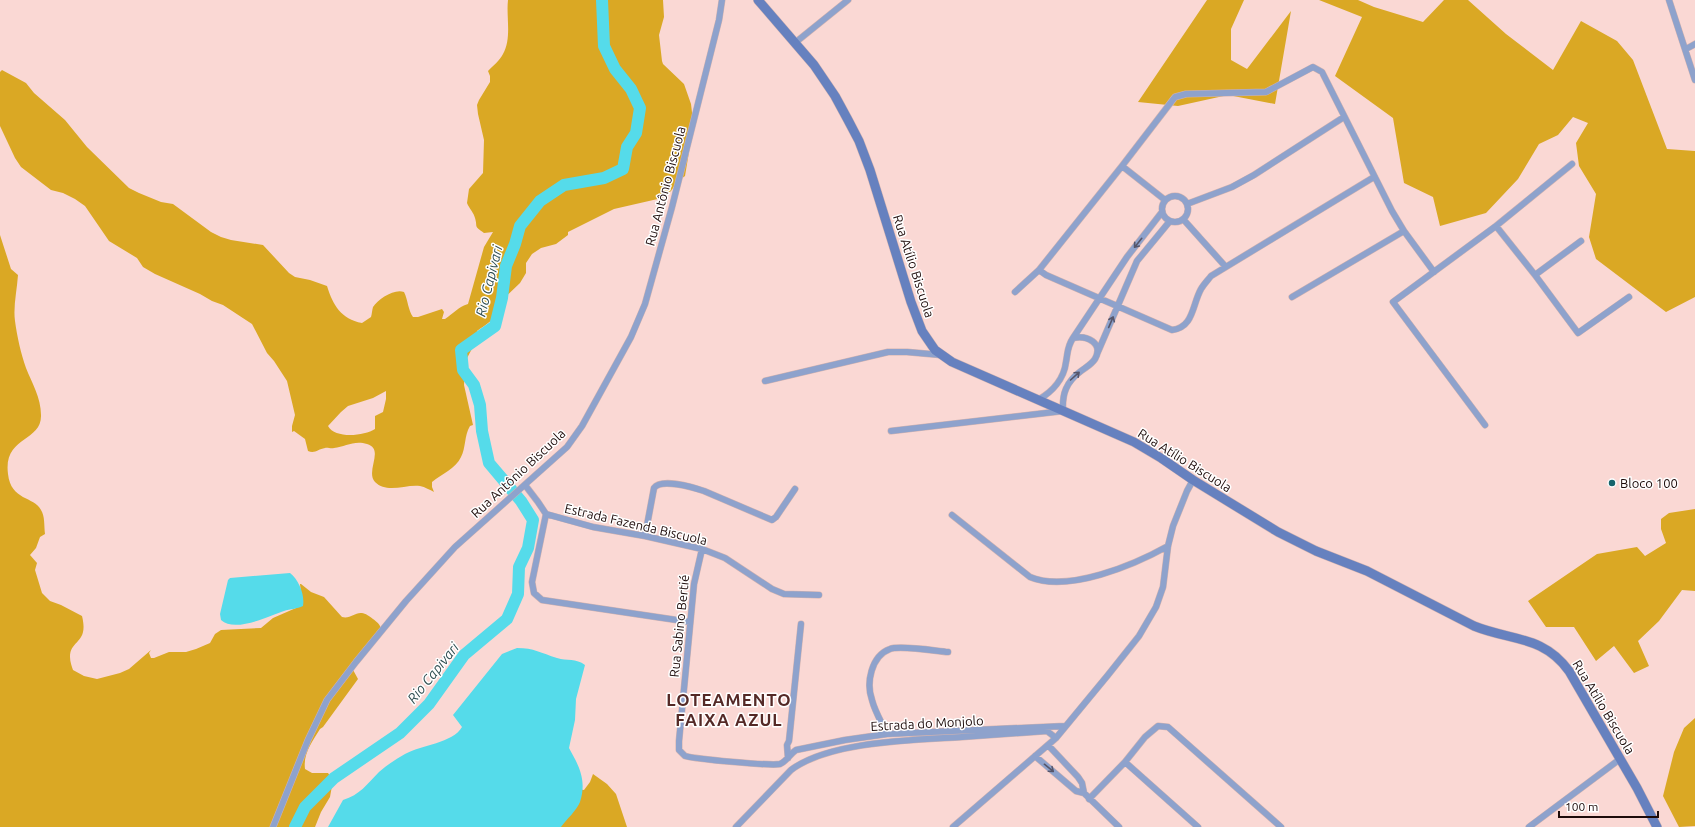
<svg xmlns="http://www.w3.org/2000/svg" width="1695" height="827" viewBox="0 0 1695 827" font-family="Ubuntu,sans-serif">
  <style>
    .forest { fill: #daa824; fill-rule: evenodd }
    .water { fill: #55dbea }
    .lines { fill: none; stroke-linecap: round; stroke-linejoin: round }
    .river { stroke: #55dbea; stroke-width: 12 }
    .street-casing { stroke: #d2b3b0; stroke-width: 7 }
    .secondary-casing { stroke: #d2b3b0; stroke-width: 10 }
    .street { stroke: #8ea2cc; stroke-width: 6 }
    .secondary { stroke: #6681bf; stroke-width: 9 }
    .oneway { stroke: #56566b }
    .poi-dot { fill: #16646c; stroke: #fff; stroke-width: 1.5 }
    .labels { text-anchor: middle; stroke-width: 3; stroke-linejoin: round; paint-order: stroke }
    .street-label { font-size: 13px; fill: #1d0b0a; stroke: #fff }
    .poi-label { font-size: 13px; fill: #1d0b0a; stroke: #fff; text-anchor: start }
    .water-label { font-size: 14px; font-style: italic; fill: #304e51; stroke: #fff }
    .district-label { font-size: 17px; font-weight: bold; letter-spacing: 1px; fill: #542926; stroke: #fff }
  </style>
  <rect width="100%" height="100%" fill="#fad8d4"/>
  <path class="forest" d="M508 0H663L664 17 659 35 662 61 663 64 684 84 691 104 694 129 691 140 685 176 677 182 671 191 662 198 614 209 568 232V235L556 244 541 248 532 254 526 263V273L520 283 500 302C500 317 488 323 477 331L476 341 465 362 464 385 473 425 470 426C464 436 466 448 461 457 456 468 442 474 432 482V487L434 492C430 490 425 487 420 486 406 484 387 494 375 482 365 471 385 449 367 444 354 440 345 447 334 448 331 449 327 447 325 448 318 449 315 454 308 451L305 439 294 431 292 432V426L295 415 287 381 274 361 267 353 252 324 223 305 212 301 200 294 155 274 143 267 137 258 109 241 85 206 75 199 63 193 51 190 21 167 15 158 0 126V72L2 70 26 83 34 93 65 120 87 147 129 188 139 193 161 202 173 204 211 232 221 237 231 240 263 245 289 273 295 277 310 280 327 286C333 305 341 319 362 323L371 317C372 314 372 310 373 307 378 299 395 288 404 292 408 300 408 310 413 317H418L442 309 444 312 442 319H445C454 313 458 307 468 304L484 247 493 232 484 233C473 225 478 228 475 218 474 213 469 208 467 203L469 189 483 173 484 140 478 114 477 105 479 100 490 82V76L488 71C493 66 500 60 503 54 512 38 506 17 508 0ZM386 391V399L383 412 375 416V429C364 436 335 439 328 426L341 412 348 406 373 398Z
    M1207 0H1244L1231 29V60L1247 69 1291 11 1275 104 1228 95 1178 106 1138 102Z
    M1319 0H1358L1374 7 1423 22 1444 0H1468L1506 34 1553 70 1581 21 1617 41 1633 60 1667 149 1695 151V297L1666 312 1596 259 1589 237 1596 194 1579 166 1576 143 1588 123 1573 117 1558 135 1539 144 1518 179 1486 213 1440 226 1433 197 1404 183 1393 118 1335 76 1362 17Z
    M0 235 11 269 18 275C17 290 13 307 15 321 17 336 21 354 26 368 32 383 41 398 41 415 42 442 3 436 8 474 11 501 34 496 41 510 45 516 44 526 45 534L40 537 36 548 30 555 37 563 35 570 42 593 50 601 61 605 82 616C89 644 70 639 70 657 70 662 72 667 73 670L84 676 97 679 120 673 129 669 151 650 149 653 151 658H154L169 652H186L196 649 210 643 215 634 221 630 261 628 273 618 296 608 301 593 300 584H301L311 592 324 597 342 617C354 620 357 605 373 619 377 622 380 624 381 629L352 668 358 679 323 727 320 729C312 742 303 754 305 769L312 773H328L333 780 330 797 321 812 315 827H0Z
    M1695 509V591L1682 590 1659 621 1638 641 1649 666 1634 673 1614 646 1596 661 1574 627H1546L1528 601 1597 554 1637 547 1645 556 1666 543 1661 529V519L1669 513Z
    M1695 718V826L1679 827 1663 796 1674 752 1684 728Z
    M593 774 607 784 616 794 627 827H550L575 789 584 790 590 782Z"/>
  <path class="water" d="M290 573C299 580 305 595 303 606 297 609 290 609 284 611 269 616 235 633 221 620L220 614 228 580 230 578Z
    M517 648C534 648 541 653 557 658 567 661 576 658 585 665L576 699 575 720 569 748C579 766 587 780 580 802 577 810 566 820 561 827H328L343 800C360 795 367 784 379 772 387 765 396 759 405 754 421 745 453 743 462 727L453 715 502 654Z"/>
  <g class="lines">
    <path class="river" d="M295 827 305 807 334 778 400 733 429 704 464 655 507 619 518 594 519 567 528 548 533 520 521 501 489 463 482 431 480 405 474 385 463 370 461 350 495 326 502 298 506 266 515 244 520 226 540 201 564 185 604 178 623 169 627 147 636 133 640 108 631 89 615 69 604 46 602 0"/>
    <defs>
      <path id="street" d="M1669 0 1695 80
        M796 42 848 0
        M1686 49 1695 44
        M1122 166 1165 200
        M1162 209a13 13 0 1 1 26 0a13 13 0 1 1-26 0Z
        M1187 204 1232 187 1254 175 1344 117
        M1183 219 1225 266
        M1496 226 1535 275 1578 333 1629 297
        M1039 270 1122 166 1175 97 1186 94 1266 92 1313 67 1322 72 1392 211 1404 231 1434 272
        M1535 275 1581 241
        M1015 292 1039 270 1046 275 1172 330C1194 327 1192 305 1201 289 1204 284 1208 280 1211 276L1374 177
        M1292 297 1404 231
        M1073 338 1127 257 1162 212
        M1097 354 1137 261 1170 221
        M765 381 888 352H907L941 355
        M1485 425 1393 302 1496 226 1572 164
        M891 431 1063 411C1062 394 1066 382 1081 371 1086 367 1091 365 1095 359 1104 343 1087 335 1073 338 1067 347 1068 352 1066 362 1064 379 1052 392 1038 400
        M525 485 538 502 546 514 593 527 645 536 702 549 725 558 772 589 784 594 819 595
        M546 514 532 582 534 593 542 600 690 622
        M952 515 1030 577C1068 593 1134 565 1168 546
        M645 536 654 488C661 478 692 487 704 491L772 520 776 517 795 489
        M702 549 694 584 679 741V750L685 756C695 759 771 766 780 764 787 761 790 754 796 750L845 740 887 734 1065 726
        M887 734C882 723 875 712 872 700 866 683 871 656 890 649 900 645 936 651 948 652
        M1048 745 1078 777 1082 783 1084 793 1119 827
        M1035 756 1076 791 1084 793
        M788 758 787 745 789 741 801 624
        M1125 762 1145 737 1158 726 1168 727 1281 827
        M1089 799 1125 762 1198 827
        M273 827 308 740 327 700 356 662 406 601 455 547 567 447 582 426 631 337 645 304 672 207 719 20 722 0
        M736 827 791 770C829 741 914 740 962 737 990 735 1018 733 1047 731L1056 738
        M953 827 1056 738 1108 675 1139 636 1156 607 1163 587 1168 546 1173 526 1187 491 1193 480
        M1529 827 1620 759"/>
      <path id="secondary" d="M758 0 814 65 835 96 848 120 859 141 870 170 911 302 922 331 935 350 952 362 1134 442 1161 458 1193 480 1278 532 1316 551 1367 571 1474 626C1511 641 1543 635 1569 671L1637 788 1657 827"/>
    </defs>
    <use href="#street" class="street-casing"/>
    <use href="#secondary" class="secondary-casing"/>
    <use href="#street" class="street"/>
    <use href="#secondary" class="secondary"/>
  </g>
  <defs><path id="oneway-shaft" d="M-6 0H5M1.5-3L5.5 0L1.5 3" fill="none" stroke-width="1.6" stroke-linecap="round" stroke-linejoin="round"/></defs>
  <g class="oneway">
    <use href="#oneway-shaft" transform="translate(1138 243) rotate(129)"/>
    <use href="#oneway-shaft" transform="translate(1111 322) rotate(-67)"/>
    <use href="#oneway-shaft" transform="translate(1075 376) rotate(-42)"/>
    <use href="#oneway-shaft" transform="translate(1049 768) rotate(39)"/>
  </g>
  <circle class="poi-dot" cx="1612" cy="483" r="4"/>
  <g class="labels">
    <g class="street-label">
      <text transform="translate(665 186) rotate(-75)" y="5">Rua Antônio Biscuola</text>
      <text transform="translate(914 266) rotate(72)" y="5">Rua Atílio Biscuola</text>
      <text transform="translate(1185 460) rotate(32)" y="5">Rua Atílio Biscuola</text>
      <text transform="translate(518 473) rotate(-43)" y="5">Rua Antônio Biscuola</text>
      <text transform="translate(636 524) rotate(13)" y="5">Estrada Fazenda Biscuola</text>
      <text transform="translate(679 626) rotate(-84)" y="5">Rua Sabino Bertié</text>
      <text transform="translate(1604 707) rotate(59)" y="5">Rua Atílio Biscuola</text>
      <text transform="translate(927 723) rotate(-3)" y="5">Estrada do Monjolo</text>
    </g>
    <g class="poi-label">
      <text x="1620" y="488">Bloco 100</text>
    </g>
    <g class="water-label">
      <text transform="translate(489 281) rotate(-76)" y="5">Rio Capivari</text>
      <text transform="translate(433 673) rotate(-51)" y="5">Rio Capivari</text>
    </g>
    <g class="district-label">
      <text x="729" y="706">LOTEAMENTO<tspan x="729" dy="20">FAIXA AZUL</tspan></text>
    </g>
  </g>
  <path d="M1559 811v6h99v-6" fill="none" stroke="#1d0b0a" stroke-width="2"/>
  <text x="1565" y="811" font-size="12" fill="#1d0b0a" stroke="#ffffff" stroke-width="3" paint-order="stroke">100 m</text>
</svg>
